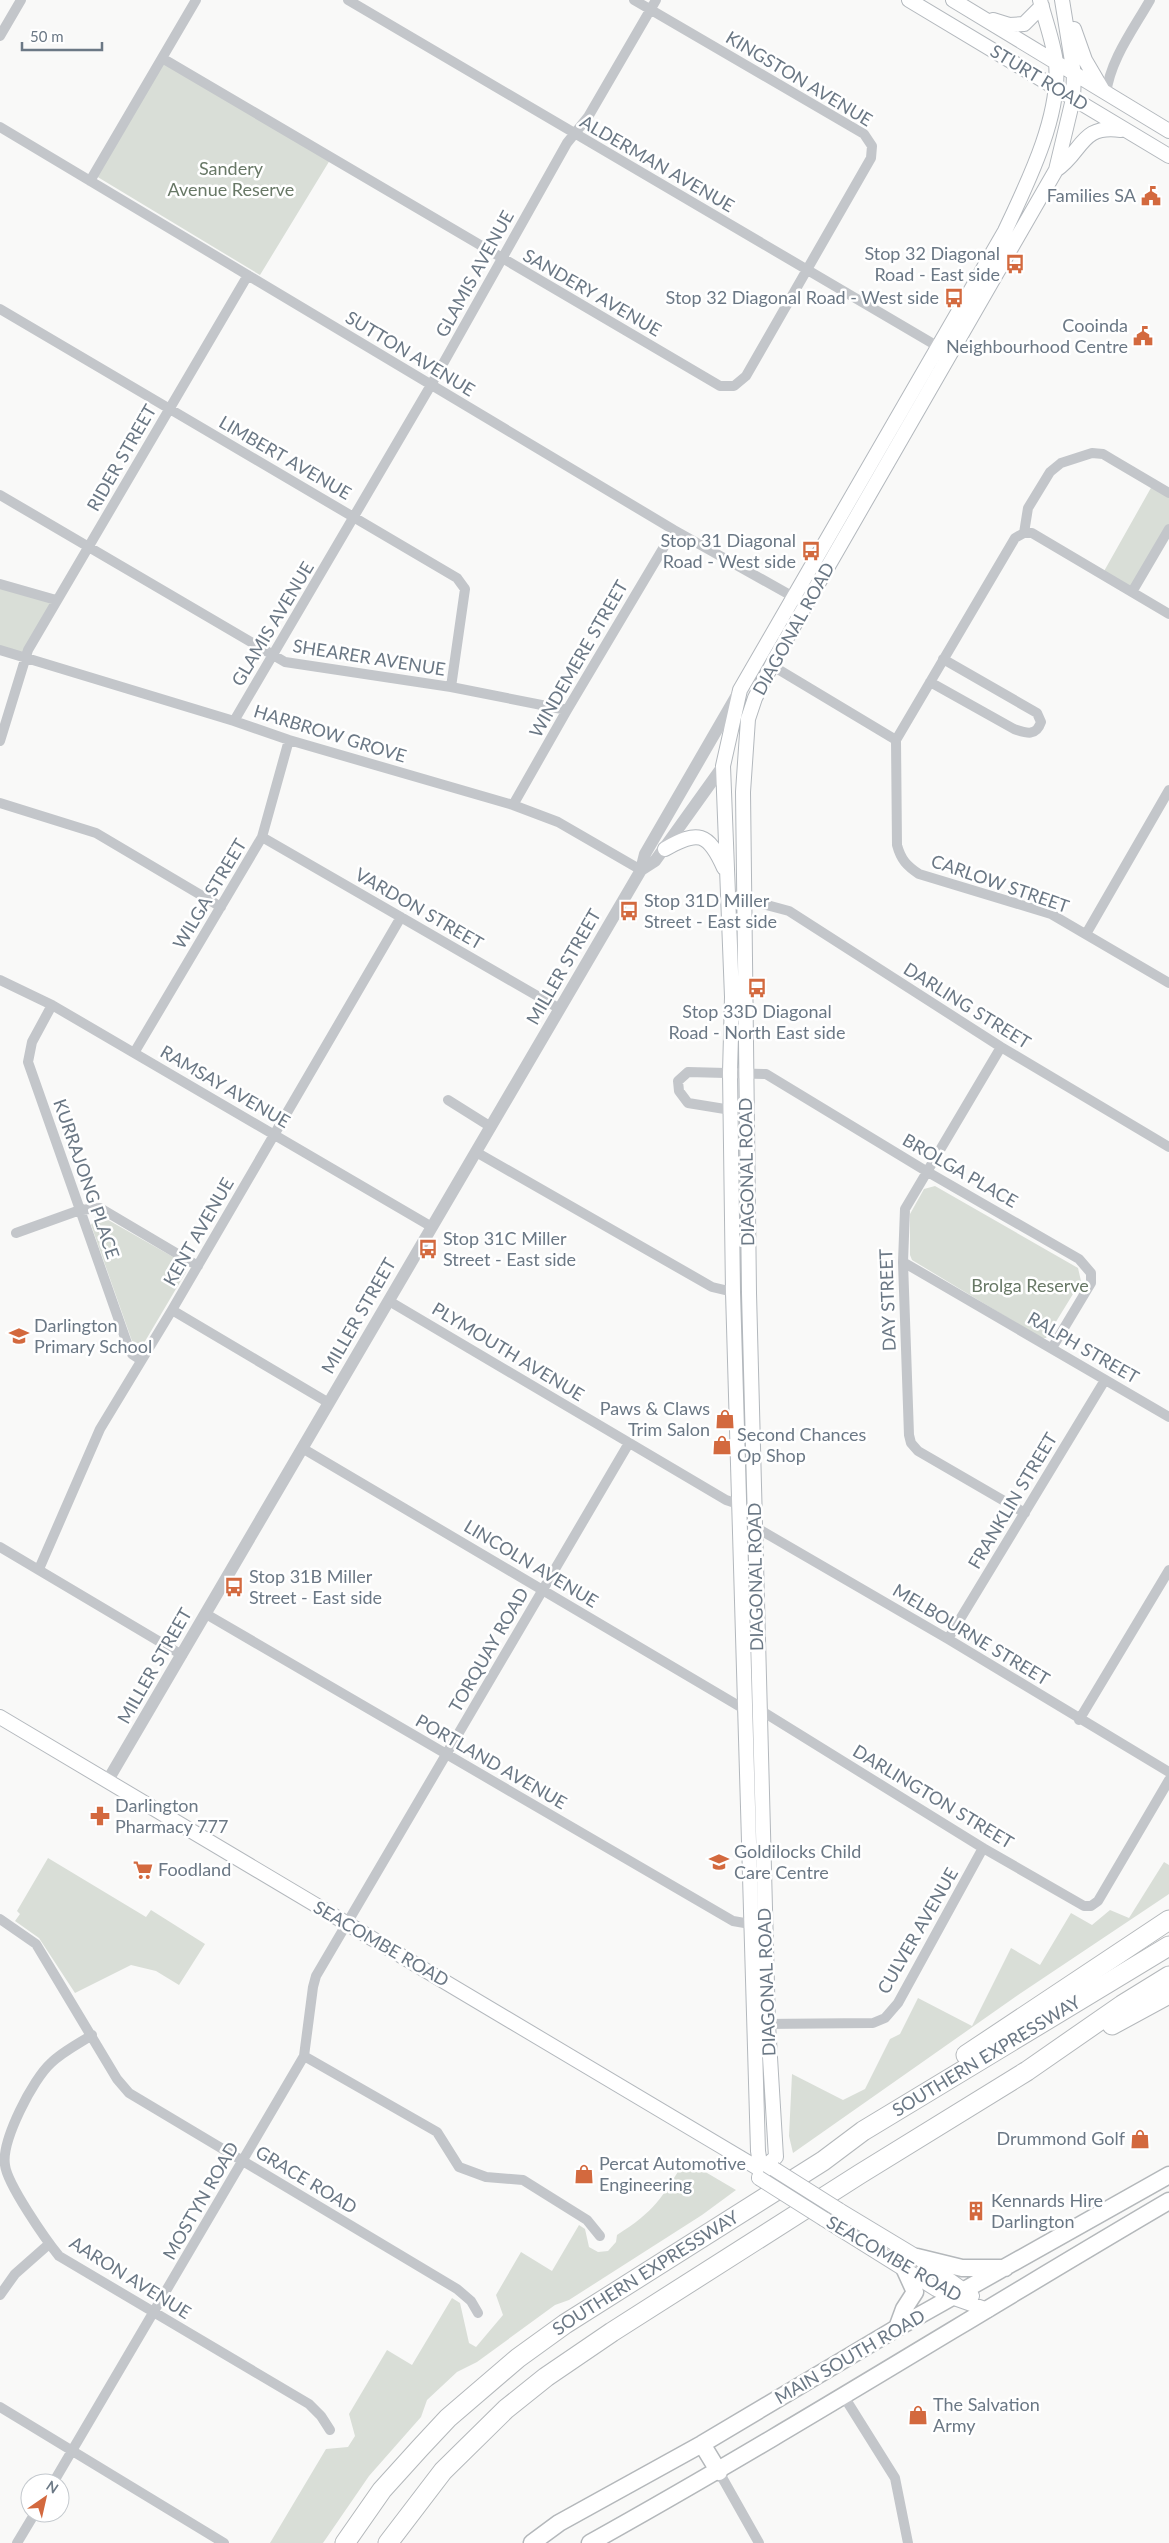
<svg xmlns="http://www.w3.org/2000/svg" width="1169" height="2543" viewBox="0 0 1169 2543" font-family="Lato,sans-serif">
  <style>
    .green { fill: #d9ded7 }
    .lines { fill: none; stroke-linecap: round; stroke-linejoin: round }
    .secondary-casing { stroke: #b3b8bd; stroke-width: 16 }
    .trunk-casing { stroke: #b4b8bb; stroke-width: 19 }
    .motorway-casing { stroke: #b4b8bb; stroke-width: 21 }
    .minor { stroke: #c3c6ca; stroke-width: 10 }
    .tertiary { stroke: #c3c6ca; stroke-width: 12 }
    .secondary { stroke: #fff; stroke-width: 14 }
    .trunk { stroke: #fff; stroke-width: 16 }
    .motorway { stroke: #fff; stroke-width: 19 }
    .secondary-bridge-casing { stroke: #b3b8bd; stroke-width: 16; stroke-linecap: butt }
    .secondary-bridge { stroke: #fff; stroke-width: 14 }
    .labels { text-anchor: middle; stroke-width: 5; stroke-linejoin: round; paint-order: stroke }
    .street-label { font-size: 18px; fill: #6b7885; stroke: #fff }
    .park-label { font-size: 18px; fill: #687866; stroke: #fff }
    .poi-label { font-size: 18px; fill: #6b7885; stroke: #fff; text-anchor: start }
  </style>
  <rect width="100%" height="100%" fill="#f9f9f8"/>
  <path class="green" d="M163 62 330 160 260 275 96 176Z
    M1152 486 1169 496V524L1131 589 1103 573Z
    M0 586 53 602 24 654 0 647Z
    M935 1186 1078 1268 1081 1281 1046 1338H1041L912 1260 910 1255V1214L924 1189Z
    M96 1216 103 1217 182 1262 186 1272 144 1343 140 1345 132 1341 91 1225Z
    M48 1858 146 1917 151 1910 205 1944 179 1985 156 1971 131 1965 75 1993 39 1938 15 1921 20 1914 17 1911Z
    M1164 1862 1169 1865V1894L1018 1995 793 2153 789 2136 792 2074 843 2100 865 2089 890 2039 900 2034 918 1998 972 2026 1011 1948 1040 1965 1071 1913 1092 1925 1110 1910 1129 1918Z
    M685 2160 736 2190 702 2215 569 2300 555 2305 477 2362 457 2372 427 2400 421 2417 369 2476 323 2543H270L326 2449 348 2447 355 2436 349 2414 387 2350 412 2365 452 2298 460 2303 469 2343 476 2347 503 2315 496 2295 521 2252 552 2271 579 2225 585 2229 589 2247 598 2252 608 2251 616 2242 617 2235C655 2211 662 2198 685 2160Z"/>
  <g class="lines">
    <defs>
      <path id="secondary" d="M909 0 1169 156
        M953 0 1169 131
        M993 20 1009 25 1024 24 1042 6
        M1074 29 1085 60 1102 89
        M1056 170C1083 152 1080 124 1121 130
        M665 849C698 830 708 832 724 868
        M0 1717 761 2170 767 2169
        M761 2170 776 2157 768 2024 749 1293 743 792 748 719 755 698 777 655 1056 170 1073 99 1074 74 1062 0
        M759 2178 761 2170 758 2151 733 1292 730 1073 732 997 723 766 740 690 1005 231C1027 184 1061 116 1056 63 1054 44 1045 20 1040 0
        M839 2210 917 2257 972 2296
        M824 2219 936 2289 954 2298 988 2310"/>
      <path id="trunk" d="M917 2257 962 2268H1005
        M897 2328 904 2309 915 2292 905 2270
        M702 2444 719 2472
        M532 2543 559 2523 702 2444 897 2328 1169 2175
        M590 2543C786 2434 976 2314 1169 2201"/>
      <g id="motorway">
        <path d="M1112 2025 1169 1994"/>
        <path d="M966 2055 1169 1920"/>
        <path id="s1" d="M345 2543 382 2490 420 2448 448 2418 518 2358 565 2324 823 2161 863 2131 1169 1946"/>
        <path d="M388 2543 443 2471 506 2409 546 2377 612 2332 860 2174 1027 2071 1122 2005 1169 1976"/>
      </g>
    </defs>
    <use href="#secondary" class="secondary-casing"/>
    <use href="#trunk" class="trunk-casing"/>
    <use href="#motorway" class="motorway-casing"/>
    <path class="minor" d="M348 0 942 349
      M0 36 21 0
      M162 58 720 386H734L746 376 871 158 872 146 864 134 634 0
      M1106 94C1110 60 1133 30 1150 0
      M0 127 674 530 806 604
      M90 181 196 0
      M0 309 457 578 465 589 451 687
      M0 495 285 662 451 687 567 710
      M1024 533 1028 508 1050 472 1061 463 1092 453 1103 454 1113 460 1169 493
      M1024 533H1032L1169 614
      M0 584 56 600
      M1132 592 1169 529
      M0 650 234 721 289 740 513 805 558 822 641 870
      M771 665 896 740 897 845C901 860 907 866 919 874L1051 914 1169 983
      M930 682 1014 729C1026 733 1036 737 1041 722L1037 713 943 659
      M234 721 431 385 567 143 588 117 656 0
      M896 740 1015 538 1024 533
      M0 741 28 650 248 275
      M0 803 96 833 221 907
      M513 805 567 710 674 530
      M262 837 560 1009
      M745 901H752L789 911 1001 1047 1169 1147
      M1086 934 1169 790
      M0 980 52 1005 432 1227
      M52 1005 32 1042 28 1062 128 1346 132 1354 141 1360
      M1001 1047 905 1209 903 1262 909 1435 911 1443 918 1451 1025 1513
      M134 1053 262 837 289 740
      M448 1100 491 1127
      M731 1110 688 1103 679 1091 678 1081 688 1072 766 1074 926 1171 1079 1259 1091 1273V1283L1052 1348
      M476 1152 712 1287 733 1292
      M16 1233 80 1210 100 1208 198 1266
      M903 1262 1169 1417
      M389 1301 726 1500 741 1505
      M172 1310 329 1403
      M302 1448 744 1709
      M755 1527 948 1639 1169 1772
      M0 1547 182 1655
      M39 1569 100 1429 172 1310 401 917
      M206 1614 733 1921 756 1925
      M948 1639 1105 1380
      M760 1710 983 1848 1084 1906H1091L1098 1901 1169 1780
      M1079 1720 1169 1570
      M0 1919 36 1944 117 2079 129 2093 457 2289 471 2301 478 2313
      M761 2024 873 2023 885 2018 898 2003 983 1848
      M92 2035C78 2044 62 2052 51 2063 33 2079 1 2141 5 2165 7 2184 46 2240 59 2256L309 2404 321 2416 330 2430
      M304 2056 437 2132 459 2167 486 2177 523 2180 587 2220 600 2236
      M0 2295 15 2274 49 2244
      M843 2395 895 2478 908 2543
      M0 2407 224 2543
      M719 2472 759 2543
      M53 2483 304 2056 313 1987 316 1976 629 1443
      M17 2543 35 2513"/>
    <path class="tertiary" d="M641 870 655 861 723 766
      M108 1780 641 870 645 854 737 695"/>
    <use href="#secondary" class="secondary"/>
    <use href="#trunk" class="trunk"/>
    <use href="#motorway" class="motorway"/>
    <defs>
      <path id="secondary-bridge" d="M774 2169 839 2210
        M759 2178 824 2219"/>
    </defs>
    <use href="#secondary-bridge" class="secondary-bridge-casing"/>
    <use href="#secondary-bridge" class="secondary-bridge"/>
  </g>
  <defs>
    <symbol id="civic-bare" viewBox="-9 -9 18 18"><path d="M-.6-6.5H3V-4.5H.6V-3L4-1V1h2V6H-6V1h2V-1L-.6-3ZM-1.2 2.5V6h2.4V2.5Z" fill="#d3693e" stroke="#fff" stroke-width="2.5" paint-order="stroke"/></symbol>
    <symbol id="bus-bare" viewBox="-9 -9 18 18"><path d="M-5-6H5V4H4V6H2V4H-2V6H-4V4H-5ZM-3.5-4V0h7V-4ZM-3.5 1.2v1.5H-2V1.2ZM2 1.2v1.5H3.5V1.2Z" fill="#d3693e" stroke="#fff" stroke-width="2.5" paint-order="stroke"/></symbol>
    <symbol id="school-bare" viewBox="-9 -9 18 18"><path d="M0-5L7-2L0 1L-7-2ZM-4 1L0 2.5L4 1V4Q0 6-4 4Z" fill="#d3693e" stroke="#fff" stroke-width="2.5" paint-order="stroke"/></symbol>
    <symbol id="shop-bare" viewBox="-9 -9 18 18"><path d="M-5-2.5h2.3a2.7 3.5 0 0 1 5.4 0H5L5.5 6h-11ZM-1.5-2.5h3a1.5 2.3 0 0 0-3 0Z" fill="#d3693e" stroke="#fff" stroke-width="2.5" paint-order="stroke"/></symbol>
    <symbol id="pharmacy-bare" viewBox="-9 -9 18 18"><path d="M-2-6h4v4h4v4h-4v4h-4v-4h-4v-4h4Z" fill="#d3693e" stroke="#fff" stroke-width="2.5" paint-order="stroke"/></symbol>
    <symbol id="supermarket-bare" viewBox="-9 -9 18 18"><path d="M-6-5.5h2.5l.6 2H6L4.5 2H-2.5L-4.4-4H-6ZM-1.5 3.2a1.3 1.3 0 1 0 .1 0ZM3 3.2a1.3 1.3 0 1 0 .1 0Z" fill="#d3693e" stroke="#fff" stroke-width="2.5" paint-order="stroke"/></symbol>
    <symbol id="building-bare" viewBox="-9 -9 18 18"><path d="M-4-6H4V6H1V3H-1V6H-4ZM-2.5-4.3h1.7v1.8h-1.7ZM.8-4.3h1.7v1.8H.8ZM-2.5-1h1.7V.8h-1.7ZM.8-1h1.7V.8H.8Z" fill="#d3693e" stroke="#fff" stroke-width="2.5" paint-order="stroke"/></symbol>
  </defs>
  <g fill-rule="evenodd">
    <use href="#civic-bare" x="1137" y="182" width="28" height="28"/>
    <use href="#bus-bare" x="1001" y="250" width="28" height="28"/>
    <use href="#bus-bare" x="940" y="284" width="28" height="28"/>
    <use href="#civic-bare" x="1129" y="322" width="28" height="28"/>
    <use href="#bus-bare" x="797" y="537" width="28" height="28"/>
    <use href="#bus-bare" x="615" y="897" width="28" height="28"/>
    <use href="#bus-bare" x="743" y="974" width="28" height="28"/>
    <use href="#bus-bare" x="414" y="1235" width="28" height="28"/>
    <use href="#school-bare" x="5" y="1322" width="28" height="28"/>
    <use href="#shop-bare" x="711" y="1405" width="28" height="28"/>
    <use href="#shop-bare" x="708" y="1431" width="28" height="28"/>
    <use href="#bus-bare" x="220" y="1573" width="28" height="28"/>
    <use href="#pharmacy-bare" x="86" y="1802" width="28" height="28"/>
    <use href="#school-bare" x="705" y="1848" width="28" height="28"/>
    <use href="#supermarket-bare" x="129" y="1856" width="28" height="28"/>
    <use href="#shop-bare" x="1126" y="2125" width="28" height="28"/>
    <use href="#shop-bare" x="570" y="2160" width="28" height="28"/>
    <use href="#building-bare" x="962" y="2197" width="28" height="28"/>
    <use href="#shop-bare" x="904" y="2401" width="28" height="28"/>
  </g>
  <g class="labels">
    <g class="street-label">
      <text transform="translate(1039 78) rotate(31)" y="6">STURT ROAD</text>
      <text transform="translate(799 79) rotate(31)" y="6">KINGSTON AVENUE</text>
      <text transform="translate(657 164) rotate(30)" y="6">ALDERMAN AVENUE</text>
      <text transform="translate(475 274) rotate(-61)" y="6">GLAMIS AVENUE</text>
      <text transform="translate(592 293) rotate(30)" y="6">SANDERY AVENUE</text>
      <text transform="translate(410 354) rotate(31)" y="6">SUTTON AVENUE</text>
      <text transform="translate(122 458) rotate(-60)" y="6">RIDER STREET</text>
      <text transform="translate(285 458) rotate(30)" y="6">LIMBERT AVENUE</text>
      <text transform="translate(273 624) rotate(-59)" y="6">GLAMIS AVENUE</text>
      <text transform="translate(794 629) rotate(-61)" y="6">DIAGONAL ROAD</text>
      <text transform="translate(369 658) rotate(9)" y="6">SHEARER AVENUE</text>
      <text transform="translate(579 659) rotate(-60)" y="6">WINDEMERE STREET</text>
      <text transform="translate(330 734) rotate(17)" y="6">HARBROW GROVE</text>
      <text transform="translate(1000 884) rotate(19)" y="6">CARLOW STREET</text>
      <text transform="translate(210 894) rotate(-59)" y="6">WILGA STREET</text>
      <text transform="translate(419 909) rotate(30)" y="6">VARDON STREET</text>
      <text transform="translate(564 967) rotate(-60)" y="6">MILLER STREET</text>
      <text transform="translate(967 1006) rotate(32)" y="6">DARLING STREET</text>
      <text transform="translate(225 1087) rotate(30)" y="6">RAMSAY AVENUE</text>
      <text transform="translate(960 1171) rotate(30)" y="6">BROLGA PLACE</text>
      <text transform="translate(747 1172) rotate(-91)" y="6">DIAGONAL ROAD</text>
      <text transform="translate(86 1179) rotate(71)" y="6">KURRAJONG PLACE</text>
      <text transform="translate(199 1232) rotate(-60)" y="6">KENT AVENUE</text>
      <text transform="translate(888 1300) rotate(-92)" y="6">DAY STREET</text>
      <text transform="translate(359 1316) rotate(-60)" y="6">MILLER STREET</text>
      <text transform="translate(1083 1348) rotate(30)" y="6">RALPH STREET</text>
      <text transform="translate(508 1352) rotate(31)" y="6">PLYMOUTH AVENUE</text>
      <text transform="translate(1013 1501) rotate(-59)" y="6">FRANKLIN STREET</text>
      <text transform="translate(531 1564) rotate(31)" y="6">LINCOLN AVENUE</text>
      <text transform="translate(756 1577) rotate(-91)" y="6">DIAGONAL ROAD</text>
      <text transform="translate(971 1635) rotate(31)" y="6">MELBOURNE STREET</text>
      <text transform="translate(489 1650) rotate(-60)" y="6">TORQUAY ROAD</text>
      <text transform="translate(155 1666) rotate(-60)" y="6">MILLER STREET</text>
      <text transform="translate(491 1762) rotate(30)" y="6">PORTLAND AVENUE</text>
      <text transform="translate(933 1797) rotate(31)" y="6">DARLINGTON STREET</text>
      <text transform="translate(918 1931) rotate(-60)" y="6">CULVER AVENUE</text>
      <text transform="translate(381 1944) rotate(30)" y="6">SEACOMBE ROAD</text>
      <text transform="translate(767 1982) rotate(-92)" y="6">DIAGONAL ROAD</text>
      <text dy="6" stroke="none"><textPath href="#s1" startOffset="812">SOUTHERN EXPRESSWAY</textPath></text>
      <text transform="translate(306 2180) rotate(31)" y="6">GRACE ROAD</text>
      <text transform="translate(201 2201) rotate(-60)" y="6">MOSTYN ROAD</text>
      <text transform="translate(894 2259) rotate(30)" y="6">SEACOMBE ROAD</text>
      <text dy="6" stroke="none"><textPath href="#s1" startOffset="408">SOUTHERN EXPRESSWAY</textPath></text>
      <text transform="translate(130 2278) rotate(32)" y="6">AARON AVENUE</text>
      <text transform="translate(850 2357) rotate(-30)" y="6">MAIN SOUTH ROAD</text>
    </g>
    <g class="park-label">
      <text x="231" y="175">Sandery<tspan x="231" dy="21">Avenue Reserve</tspan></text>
      <text x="1030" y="1292">Brolga Reserve</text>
    </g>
    <g class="poi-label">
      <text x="1136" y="202" text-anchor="end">Families SA</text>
      <text x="1000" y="260" text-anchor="end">Stop 32 Diagonal<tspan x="1000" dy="21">Road - East side</tspan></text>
      <text x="939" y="304" text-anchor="end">Stop 32 Diagonal Road - West side</text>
      <text x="1128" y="332" text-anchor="end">Cooinda<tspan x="1128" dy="21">Neighbourhood Centre</tspan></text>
      <text x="796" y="547" text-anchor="end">Stop 31 Diagonal<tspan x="796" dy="21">Road - West side</tspan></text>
      <text x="644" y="907">Stop 31D Miller<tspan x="644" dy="21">Street - East side</tspan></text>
      <text x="757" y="1018" text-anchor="middle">Stop 33D Diagonal<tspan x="757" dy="21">Road - North East side</tspan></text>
      <text x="443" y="1245">Stop 31C Miller<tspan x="443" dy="21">Street - East side</tspan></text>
      <text x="34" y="1332">Darlington<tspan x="34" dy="21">Primary School</tspan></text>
      <text x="710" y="1415" text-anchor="end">Paws &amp; Claws<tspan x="710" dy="21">Trim Salon</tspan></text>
      <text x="737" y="1441">Second Chances<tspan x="737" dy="21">Op Shop</tspan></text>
      <text x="249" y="1583">Stop 31B Miller<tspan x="249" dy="21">Street - East side</tspan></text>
      <text x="115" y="1812">Darlington<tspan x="115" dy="21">Pharmacy 777</tspan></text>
      <text x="734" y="1858">Goldilocks Child<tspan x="734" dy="21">Care Centre</tspan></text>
      <text x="158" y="1876">Foodland</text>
      <text x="1125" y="2145" text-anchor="end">Drummond Golf</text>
      <text x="599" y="2170">Percat Automotive<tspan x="599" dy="21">Engineering</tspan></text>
      <text x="991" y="2207">Kennards Hire<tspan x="991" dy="21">Darlington</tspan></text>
      <text x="933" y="2411">The Salvation<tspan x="933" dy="21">Army</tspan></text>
    </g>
  </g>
  <g transform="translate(45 2498) rotate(34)"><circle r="24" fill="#ffffff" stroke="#c4c9ce"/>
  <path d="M0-4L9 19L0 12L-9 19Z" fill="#d3693e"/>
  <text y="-8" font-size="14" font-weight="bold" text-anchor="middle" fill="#6b7885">N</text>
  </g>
  <path d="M22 42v8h80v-8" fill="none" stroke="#6b7885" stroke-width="2.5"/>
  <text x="30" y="42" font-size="15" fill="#6b7885" stroke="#ffffff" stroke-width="4" paint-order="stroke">50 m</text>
</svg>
